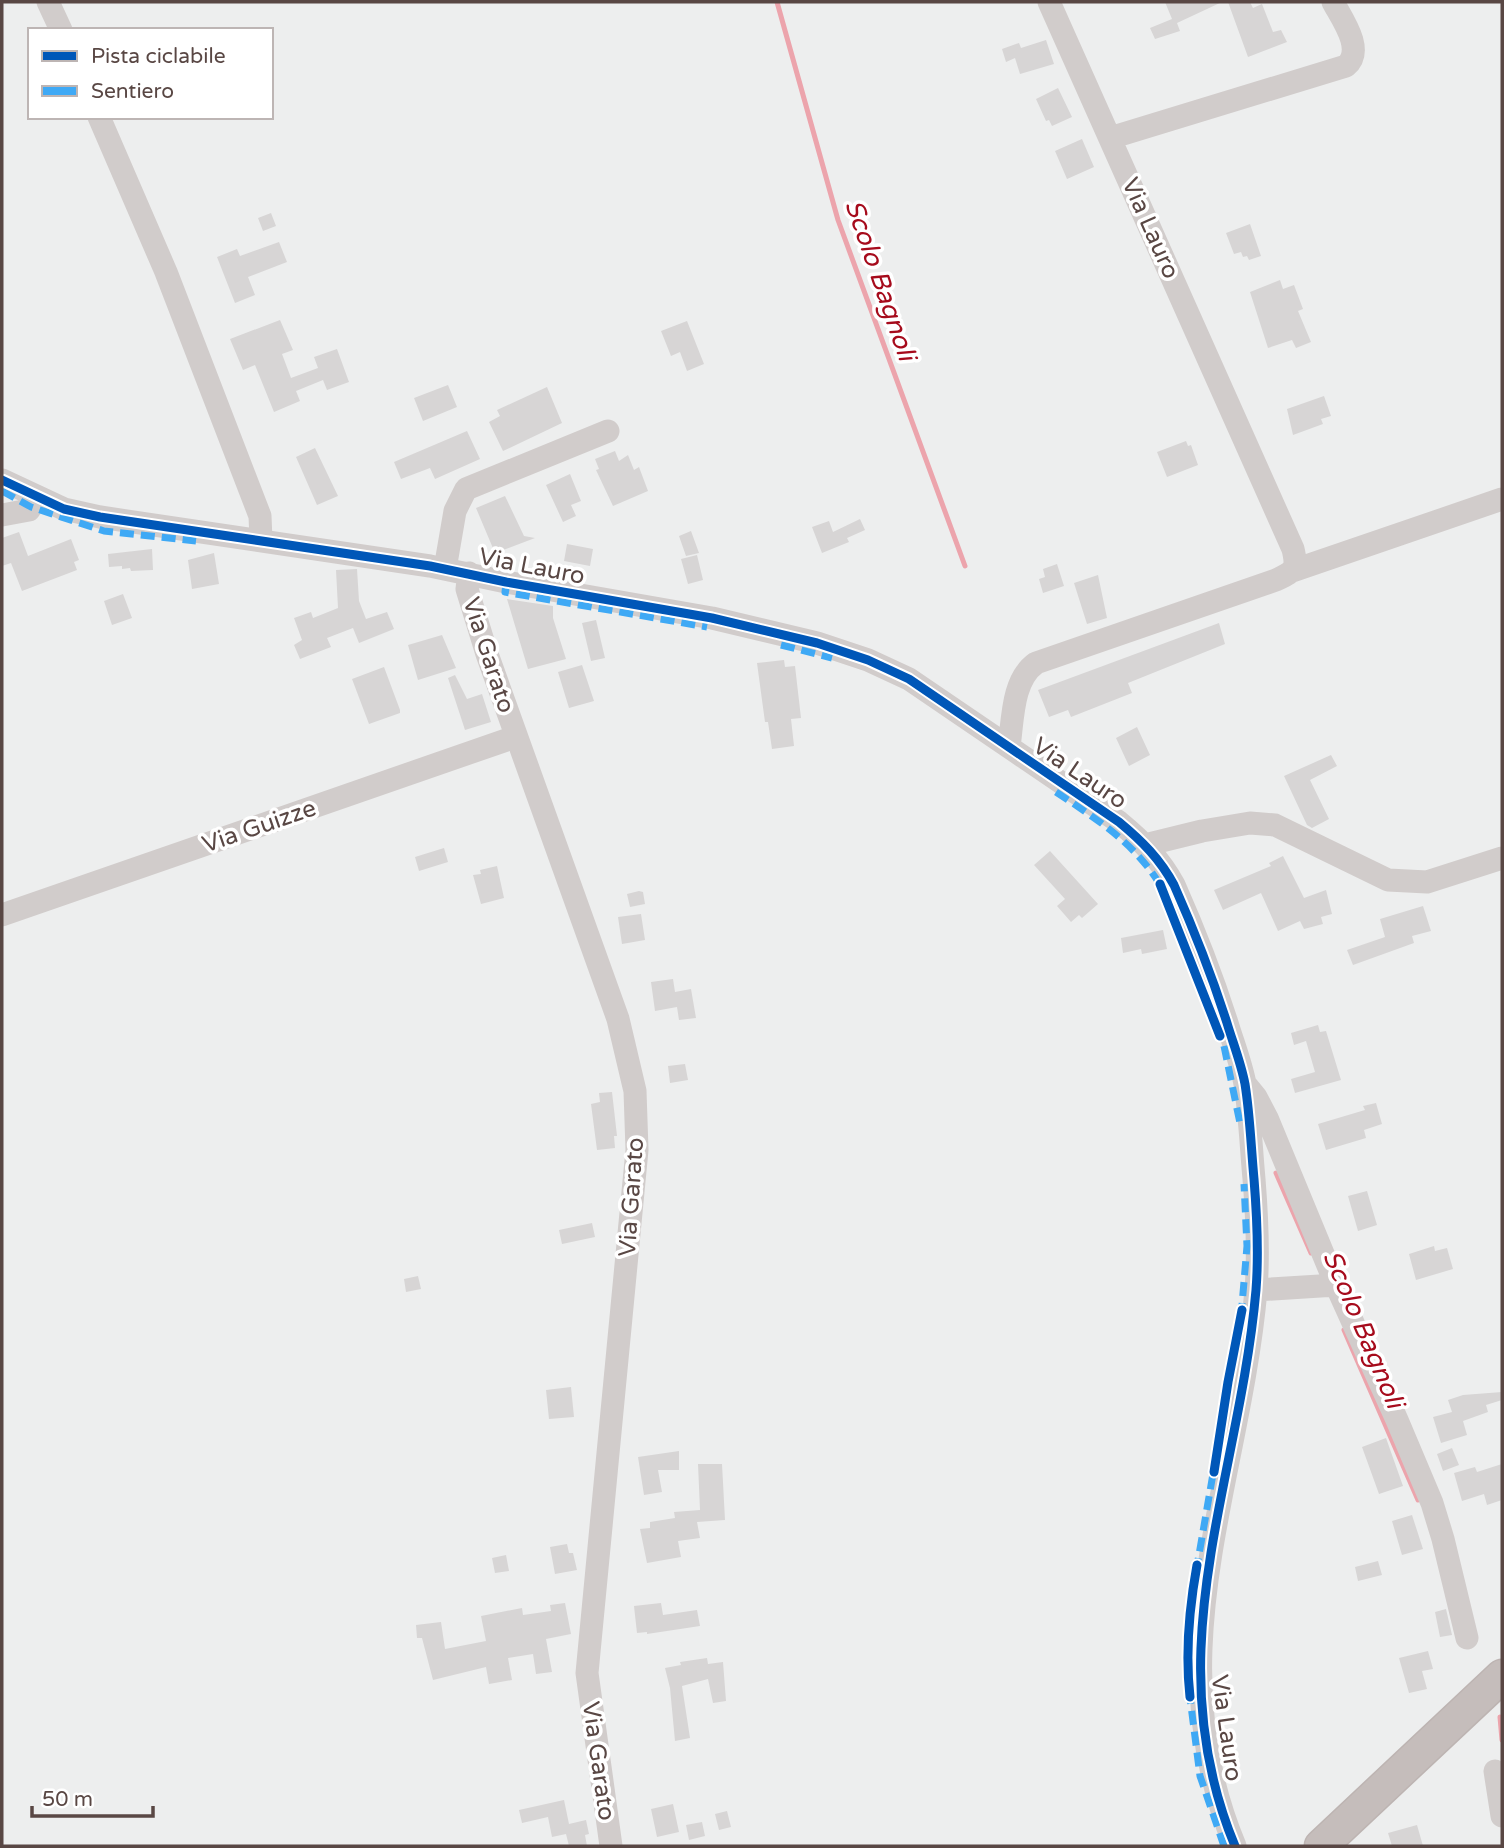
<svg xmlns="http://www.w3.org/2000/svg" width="1504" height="1848" viewBox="0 0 1504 1848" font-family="'Varela Round',sans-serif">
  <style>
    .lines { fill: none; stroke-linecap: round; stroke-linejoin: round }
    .stream { stroke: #eca4ac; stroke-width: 5 }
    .building { fill: #d7d5d5 }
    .highway-casing { stroke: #bdb4b2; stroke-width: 35 }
    .minor { stroke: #d1cccb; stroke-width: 23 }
    .highway { stroke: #c5bdbb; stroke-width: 32 }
    .quiet { stroke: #3fa9f5; stroke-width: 7; stroke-dasharray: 14 7; stroke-linecap: butt }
    .cycleway-casing { stroke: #fff; stroke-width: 13 }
    .cycleway { stroke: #0057b8; stroke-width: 9 }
    .labels { text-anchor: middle; stroke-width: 7; stroke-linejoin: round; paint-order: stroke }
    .street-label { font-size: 24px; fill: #594744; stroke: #fff }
    .water-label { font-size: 26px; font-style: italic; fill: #a60b1c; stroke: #fff }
  </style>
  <rect width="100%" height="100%" fill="#edeeee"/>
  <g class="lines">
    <path class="stream" d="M777 2 838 220 965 566
      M1276 1173 1311 1253
      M1344 1330 1418 1500
      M1500 1717 1502 1740"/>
  </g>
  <path class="building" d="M1165 2H1222L1177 23 1180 31 1155 39 1150 28 1172 19Z
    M1228 2H1250L1253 8 1262 4 1273 32 1281 30 1287 42 1248 57Z
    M1046 40 1054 64 1020 74 1015 58 1006 62 1002 49 1019 43 1021 48Z
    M1058 88 1072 117 1052 126 1049 120 1046 121 1036 99Z
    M1082 139 1094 167 1067 179 1055 151Z
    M271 213 276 226 263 231 258 218Z
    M1250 224 1261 256 1249 260 1247 256 1243 257 1241 252 1234 254 1226 233Z
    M279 242 287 262 248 277 255 295 235 303 217 257 237 249 240 256Z
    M1280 280 1283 289 1294 285 1303 309 1298 311 1311 342 1296 348 1292 340 1268 348 1250 292Z
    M280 320 293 350 282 354 291 378 318 368 314 357 337 349 349 382 327 390 323 380 296 391 300 401 274 412 255 365 243 370 230 339Z
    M687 321 704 364 687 371 680 352 671 356 661 331Z
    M448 385 457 407 423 421 414 398Z
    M547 387 562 423 503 451 489 422 500 416 497 410Z
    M1324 396 1331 416 1321 419 1323 424 1293 435 1287 409Z
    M467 431 480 459 435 479 430 468 401 479 394 462Z
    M1186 441 1188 446 1191 445 1198 465 1167 477 1157 452Z
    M315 448 338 496 317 505 296 457Z
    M615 451 619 461 628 455 634 470 639 467 648 491 613 506 596 470 599 469 595 459Z
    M570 474 581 501 571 505 576 516 563 522 546 485Z
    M505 496 524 536 535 538 495 553 476 508Z
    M860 519 865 530 847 538 849 542 822 553 812 527 829 521 833 532Z
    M691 531 699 553 686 556 679 536Z
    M19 532 28 556 71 539 79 560 74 562 77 570 22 591 11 563 2 566V538Z
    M567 544 593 549 590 566 564 561Z
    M152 549 153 570 131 571 130 568 122 569V566L109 567 108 554Z
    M214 553 219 584 192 589 188 560Z
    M697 555 703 580 688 584 681 559Z
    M1057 564 1064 586 1043 593 1039 579 1045 577 1043 569Z
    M357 569 359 601 366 619 387 612 394 629 359 643 353 628 327 638 331 647 300 659 294 645 302 640 294 618 311 612 313 618 338 608 336 570Z
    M1098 575 1107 618 1087 624 1074 583Z
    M123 594 132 618 112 625 104 601Z
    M507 599 553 606V618L566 659 528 669Z
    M596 620 605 658 591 661 582 623Z
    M1219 623 1225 644 1128 683 1132 693 1071 717 1068 710 1049 717 1038 690Z
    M442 635 456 668 418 680 408 645Z
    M784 660 785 667 795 666 801 718 791 719 794 746 772 749 768 722H765L757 663Z
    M582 665 594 701 569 708 558 672Z
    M384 667 400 710V713L369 724 352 679Z
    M455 675 467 699 482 694 491 722 465 730 448 678Z
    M1137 727 1150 755 1129 766 1116 738Z
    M1331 755 1337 766 1310 780 1329 819 1312 828 1307 825 1284 776Z
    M444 848 448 862 419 871 415 857Z
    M1050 851 1098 904 1082 918 1079 915 1071 922 1057 906 1065 899 1034 865Z
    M1283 856 1304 898 1326 890 1332 914 1321 917 1323 924 1304 929 1300 921 1278 931 1261 893 1223 910 1214 890 1271 866 1269 863Z
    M497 866 504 898 481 904 473 875 481 874 480 870Z
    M639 891 643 892 645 904 630 907 627 894Z
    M1423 906 1431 931 1412 936 1414 943 1353 965 1347 950 1385 937 1380 919Z
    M641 914 645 940 622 944 618 917Z
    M1163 930 1167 949 1142 954 1141 949 1123 953 1121 938Z
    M673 979 675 992 691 989 696 1018 679 1020 677 1007 655 1011 651 982Z
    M1318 1025 1320 1032 1326 1031 1341 1080 1295 1093 1291 1079 1315 1072 1306 1041 1294 1045 1291 1033Z
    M685 1064 688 1080 670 1083 668 1066Z
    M612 1092 617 1136H614L615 1148 597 1150 591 1104 600 1102 599 1093Z
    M1376 1103 1382 1124 1364 1130 1366 1138 1326 1150 1318 1124 1365 1110 1363 1106Z
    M1367 1191 1377 1225 1358 1231 1348 1196Z
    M592 1223 595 1237 562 1244 559 1230Z
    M1434 1246 1435 1251 1447 1248 1453 1269 1416 1280 1409 1254Z
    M418 1276 421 1289 406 1292 404 1279Z
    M571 1387 574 1417 549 1419 546 1390Z
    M1502 1392V1400L1486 1405 1488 1412 1463 1421 1467 1435 1441 1443 1433 1417 1452 1412 1448 1400 1463 1395Z
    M1386 1438 1403 1486 1379 1494 1362 1447Z
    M1452 1448 1459 1465 1443 1471 1437 1454Z
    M679 1451V1470H658L662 1492 644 1495 638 1457Z
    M698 1464H722L725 1520 697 1522 700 1538 678 1541 681 1557 647 1563 640 1529 650 1528V1522L675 1518 674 1512 700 1510Z
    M1502 1464V1500L1487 1505 1484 1494 1462 1501 1454 1473 1475 1467 1477 1472Z
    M1412 1515 1423 1549 1402 1555 1392 1521Z
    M567 1544 569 1553H573L577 1570 555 1574 550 1547Z
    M506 1555 509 1571 495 1573 492 1558Z
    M1378 1561 1382 1575 1358 1581 1355 1567Z
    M565 1603 571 1634 546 1639 552 1672 536 1674 533 1654 508 1658 512 1680 489 1684 486 1667 433 1680 422 1638H417L416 1625 441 1622 445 1649 486 1641 481 1616 522 1608 523 1615 551 1611 550 1605Z
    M661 1603 663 1615 697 1610 700 1626 647 1634V1632L637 1633 634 1606Z
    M1446 1609 1452 1635 1440 1637 1435 1612Z
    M1428 1651 1433 1669 1422 1671 1427 1689 1409 1693 1399 1658Z
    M707 1658 708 1664 723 1662 726 1701 713 1703 708 1679 682 1686 690 1738 675 1741 670 1688 665 1668 681 1665 680 1662Z
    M564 1800 569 1824 586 1820 589 1834 585 1835 587 1846H569L566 1834 552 1837 548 1817 522 1823 519 1810Z
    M673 1804 679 1832 657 1837 651 1809Z
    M727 1811 731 1827 719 1830 715 1814Z
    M702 1822 705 1836 689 1840 686 1825Z
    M1417 1825 1423 1846H1392L1388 1833Z"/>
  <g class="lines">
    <defs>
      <path id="highway" d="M1321 1846 1502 1676"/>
    </defs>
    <use href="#highway" class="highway-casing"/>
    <path class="minor" d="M48 2 61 30
      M99 117 166 272 260 516 261 540
      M1110 138 1346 66C1365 50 1342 19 1333 2
      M2 480 64 509 100 517 430 566 506 582 712 618 817 643 868 660 909 679 1119 822C1142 841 1160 859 1174 885 1194 930 1212 976 1227 1023 1233 1043 1241 1063 1245 1084 1250 1115 1251 1147 1254 1179 1257 1216 1259 1252 1256 1290 1239 1483 1154 1652 1235 1846
      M2 515 29 510 37 498
      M445 569 455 511 466 489 608 431
      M1292 571 1502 499
      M469 573 467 589 487 654 618 1019 635 1091 637 1150 587 1673 611 1846
      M1009 747C1013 719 1012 680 1036 663L1276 580C1294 571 1298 570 1293 549L1049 2
      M1145 845 1202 831 1250 823 1275 825 1388 880 1427 882 1502 858
      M2 915 515 737
      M1247 1086 1256 1097 1267 1118 1336 1285 1397 1420 1432 1503 1443 1539 1467 1638
      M1256 1290 1336 1285
      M1495 1771 1502 1816"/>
    <use href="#highway" class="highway"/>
    <path class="quiet" d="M2 491 31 507 104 531 196 541
      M506 582 505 592 510 593 707 627
      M781 645 832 658
      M1056 792C1098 820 1138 845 1163 890
      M1224 1046 1241 1128
      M1241 1317 1247 1246 1244 1184
      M1196 1572 1214 1468
      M1189 1690 1200 1776 1224 1846"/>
    <defs>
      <path id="cycleway" d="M2 480 64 509 100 517 430 566 506 582 712 618 817 643 868 660 909 679 1119 822C1142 841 1160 859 1174 885 1194 930 1212 976 1227 1023 1233 1043 1241 1063 1245 1084 1250 1115 1251 1147 1254 1179 1257 1216 1259 1252 1256 1290 1239 1483 1154 1652 1235 1846
        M1160 884 1220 1036
        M1214 1472 1228 1382 1242 1310
        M1190 1697C1185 1652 1189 1609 1197 1565"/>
    </defs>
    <use href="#cycleway" class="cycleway-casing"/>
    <use href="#cycleway" class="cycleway"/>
  </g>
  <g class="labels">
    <g class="street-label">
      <text transform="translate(1151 228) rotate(66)" y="8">Via Lauro</text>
      <text transform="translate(532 566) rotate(11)" y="8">Via Lauro</text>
      <text transform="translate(489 655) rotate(72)" y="8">Via Garato</text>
      <text transform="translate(1080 773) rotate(34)" y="8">Via Lauro</text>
      <text transform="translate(259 826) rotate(-19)" y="8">Via Guizze</text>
      <text transform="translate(631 1197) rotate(-86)" y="8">Via Garato</text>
      <text transform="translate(1227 1728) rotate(82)" y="8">Via Lauro</text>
      <text transform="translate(599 1761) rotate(82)" y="8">Via Garato</text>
    </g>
    <g class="water-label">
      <text transform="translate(881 280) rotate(71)" y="9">Scolo Bagnoli</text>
      <text transform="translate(1364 1329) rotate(67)" y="9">Scolo Bagnoli</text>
    </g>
  </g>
  <rect width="1504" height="1848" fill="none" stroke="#594744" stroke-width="7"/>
  <rect x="28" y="28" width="245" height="91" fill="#ffffff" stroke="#bdb5b4" stroke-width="2"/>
  <rect x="42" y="51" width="35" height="10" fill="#0057b8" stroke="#bdb5b4" stroke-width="2"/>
  <text x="91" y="63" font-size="21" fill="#594744">Pista ciclabile</text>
  <rect x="42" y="86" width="35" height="10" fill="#3fa9f5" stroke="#bdb5b4" stroke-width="2"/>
  <text x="91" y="98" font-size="21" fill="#594744">Sentiero</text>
  <path d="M32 1806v10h121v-10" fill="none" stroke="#594744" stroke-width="3.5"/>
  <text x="42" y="1806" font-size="21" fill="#594744" stroke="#ffffff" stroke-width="5" paint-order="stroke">50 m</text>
</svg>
